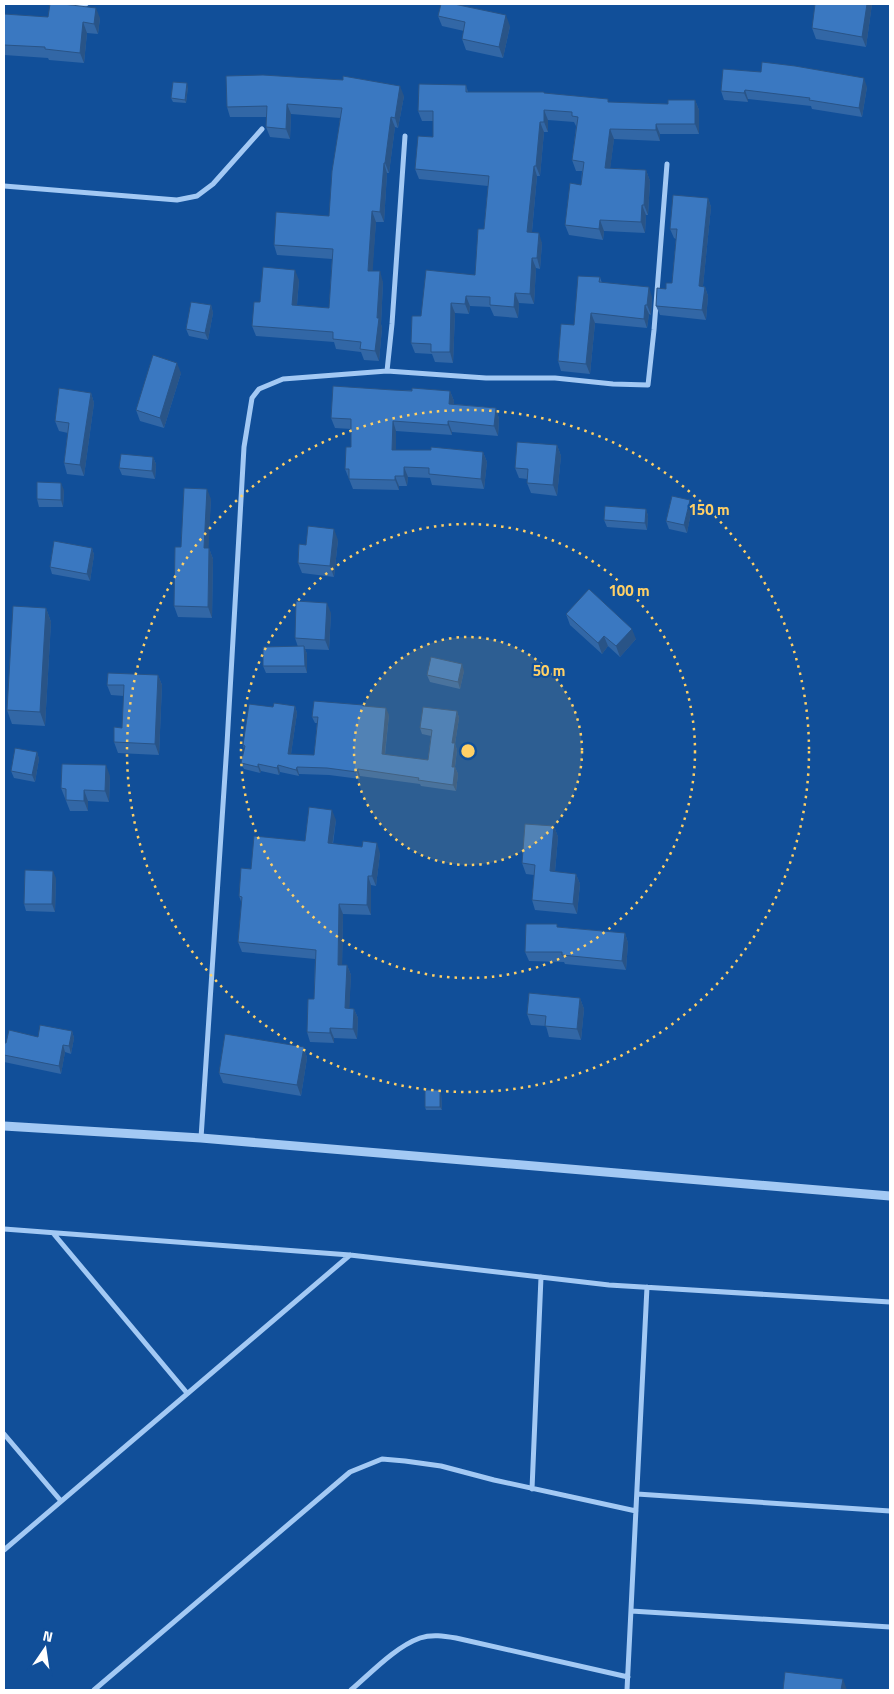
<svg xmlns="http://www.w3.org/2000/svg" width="894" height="1694" viewBox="0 0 894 1694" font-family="'Titillium Web',sans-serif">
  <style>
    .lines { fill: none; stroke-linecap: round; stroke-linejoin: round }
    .minor { stroke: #a3c9f4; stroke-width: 5 }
    .tertiary { stroke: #a3c9f4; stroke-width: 9 }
    .wall { fill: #3267a6 }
    .shaded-wall { fill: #295487 }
    .building { fill: #3a78c1; stroke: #295487 }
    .ring { fill: none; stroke: #ffd066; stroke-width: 2.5; stroke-dasharray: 2.5 5 }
    .centre { fill: #ffd066; stroke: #114f99; stroke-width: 2.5 }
    .ring-label { font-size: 15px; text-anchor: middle; font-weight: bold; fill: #ffd066; stroke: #114f99; stroke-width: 4.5; stroke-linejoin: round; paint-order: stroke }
  </style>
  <rect width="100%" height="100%" fill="#114f99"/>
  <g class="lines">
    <path class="minor" d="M65 4 80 6 86 4
      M4 186 177 200 197 196 213 184 262 129
      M387 371 392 324 405 136
      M201 1138 227 744 244 447 252 398 259 389 283 379 387 371 486 378H555L613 384 648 385 654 330 667 164
      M4 1229 350 1255 609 1285 890 1302
      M53 1233 187 1393
      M4 1434 61 1501
      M532 1489 541 1277
      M637 1494 890 1511
      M4 1550 350 1255
      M631 1611 890 1627
      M94 1690 350 1472 382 1459 405 1461 441 1466 494 1480 636 1511
      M351 1690C371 1673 395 1647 420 1638 432 1634 444 1636 456 1638L628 1677
      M627 1690 647 1287"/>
    <path class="tertiary" d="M4 1126 201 1138 890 1196"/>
  </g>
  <path class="wall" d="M872 4 866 47 816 39 812 28Z
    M4 14 48 17 100 18 98 34 87 33 84 63 49 60 48 58 4 55Z
    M438 16 510 26 503 58 466 50 462 39 464 31 442 26Z
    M466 85 468 92 545 93 609 102 668 104 695 100 699 110V134H660V141L614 139 610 168 646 170 650 181 648 215H646L645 233 604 231 603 240 569 235 565 225 581 185 582 171H576L572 160 576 127V126L574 122 548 120V132H544L540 176H537L532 232 542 243 540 269 536 268 534 304 519 303 518 318 494 316 490 307 470 306 469 314 455 313 453 363 435 362 432 354 415 353 411 343 421 316 475 275 484 229 488 186 419 179 415 169 433 137V121H422L418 111Z
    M188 87 186 103 173 102 171 98Z
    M867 87 862 117 812 109 811 106 748 99V102L724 100 721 91Z
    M404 96 398 128 395 127 389 173H387L384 222H376L372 271 383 282 381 324 382 328 379 361 364 360 361 352 336 349 334 342 256 336 252 326 260 302 299 280 297 305 329 308 332 259 277 255 274 245 329 216 340 118 291 114 290 139 270 137 266 127V117H230L227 107Z
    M708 198 711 207 703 286 705 287 708 296 706 320 660 315 656 306 666 289 672 283 676 239 674 238 670 229Z
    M600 277 602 283 652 297 651 315 649 314 647 328 595 323 590 374 561 371 558 361 574 325Z
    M211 305 213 313 208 340 189 336 186 329Z
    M181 373 164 428 140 421 136 410Z
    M393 390 450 391 454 401V404L496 408 499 419 498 436 452 432V435L396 431V450L483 452 487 462 484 489 432 485 430 478 408 477 407 486H399V490L353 489 345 469 351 447V429L335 428 331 418Z
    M91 393 94 403 84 476 67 474 64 463 68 433 59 431 55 421Z
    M557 445 561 456 557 496 531 493 527 483V479L519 478 515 468Z
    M153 457 156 464 155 479 122 475 119 468Z
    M64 490 63 507H39L37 499Z
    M211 499 208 548H209L213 559 212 618 178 617 174 606 181 547Z
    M692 507 687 533 669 529 666 521Z
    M646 509 648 516 647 530 607 527 604 520Z
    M338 540 334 577 302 573 298 563 306 545Z
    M92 548 94 555 90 581 52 574 50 567Z
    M46 608 51 622 45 726 12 724 7 710Z
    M331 613 329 650 305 649 307 654V673H266L263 666 298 647 295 638Z
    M566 614 636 639 620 657 608 646 602 654 570 625Z
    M464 671 460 689 430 682 427 675Z
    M158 675 162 685 159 755 118 753 114 742 122 728 124 696 111 695 107 685Z
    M363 705 364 706 389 715 385 755 428 760 431 736 422 734 420 728 457 711 459 718 455 744 457 750 455 767 458 774 456 791 421 786 420 784 360 776V779L329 775 299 774V776L280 772 279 775 261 771 260 773 244 769 241 763 244 750 243 745 273 707 295 706 297 713 291 754 314 755 317 723H315L312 717Z
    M37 752 39 759 35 782 14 778 11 771Z
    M110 776 109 802 88 801V811H70L61 788Z
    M336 820 333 844 380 853 376 886 371 885V915L343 914 342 965H347L351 975 349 1008 354 1009 358 1018 357 1039 334 1038V1043L310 1042 307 1032 314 999 315 959 242 952 238 942 242 904 239 896 305 841Z
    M554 826 558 837 555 872 576 874 580 884 577 914 535 910 532 900 534 875 526 874 522 863Z
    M56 878 55 912 26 911 24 904Z
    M558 927 625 933 628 943 626 970 565 964 564 962 529 961 525 952Z
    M580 998 584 1009 581 1040 549 1037 546 1026 531 1025 527 1014Z
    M72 1031 74 1038 71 1054 65 1052 61 1074 4 1062V1043H6Z
    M304 1047 307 1058 301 1096 223 1083 219 1073Z
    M440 1090 441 1093 442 1110H426L425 1107Z"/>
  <path class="shaded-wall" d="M867 4H872L866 47 862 37Z
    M96 8 100 18 98 34 94 24Z
    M506 15 510 26 503 58 499 47Z
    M83 22 87 33 84 63 80 53Z
    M864 78 867 87 862 117 859 108Z
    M187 83 188 87 186 103 185 100Z
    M400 86 404 96 398 128 395 118Z
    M745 90 748 99V102L744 93Z
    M695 100 699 110V134L695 124Z
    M287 104 291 114 290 139 286 129Z
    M544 110 548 120V132L544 122Z
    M391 117 395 127 389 173 385 163Z
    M540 122 544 132 540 176 536 166Z
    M656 124 660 134V141L656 130Z
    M610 129 614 139 609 178 605 168Z
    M384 163 387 173 384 222 380 212Z
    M534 166 537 176 531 242 527 232Z
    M646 170 650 181 648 215 644 205Z
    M708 198 711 207 702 296 699 286Z
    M642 205 646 215 645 233 641 222Z
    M372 211 376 222 372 281 368 271Z
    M600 220 604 231 603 240 599 229Z
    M539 233 542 243 540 269 537 258Z
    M532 258 536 268 534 304 530 294Z
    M295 270 299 280 296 315 292 305Z
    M380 271 383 282 381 324 382 328 379 361 375 351Z
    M649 287 652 297 651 315 647 305Z
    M705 287 708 296 706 320 702 310Z
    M515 293 519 303 518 318 514 307Z
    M466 296 470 306 469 314 465 304Z
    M451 303 455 313 453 363 450 352Z
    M211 305 213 313 208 340 205 333Z
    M645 305 649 314 647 328 644 319Z
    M591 313 595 323 590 374 586 364Z
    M177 363 181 373 164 428 160 418Z
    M450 391 454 401 453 414 449 404Z
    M91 393 94 403 84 476 80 465Z
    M496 408 499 419 498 436 494 426Z
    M393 421 396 431V460L392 450Z
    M448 421 452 432V435L448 425Z
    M557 445 561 456 557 496 553 485Z
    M483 452 487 462 484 489 481 479Z
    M153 457 156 464 155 479 152 471Z
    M404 467 408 477 407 486 404 476Z
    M395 476 399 486V490L395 480Z
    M61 483 64 490 63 507 61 500Z
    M207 489 211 499 208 559 204 548Z
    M690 500 692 507 687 533 684 525Z
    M646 509 648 516 647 530 645 523Z
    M334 529 338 540 334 577 330 566Z
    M92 548 94 555 90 581 87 574Z
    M209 548 213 559 212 618 208 607Z
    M327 603 331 613 329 650 325 640Z
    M46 608 51 622 45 726 40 712Z
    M632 629 636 639 620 657 616 646Z
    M604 636 608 646 602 654 598 643Z
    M304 646 307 654V673L305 666Z
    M462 664 464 671 460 689 458 682Z
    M158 675 162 685 159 755 155 744Z
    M295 706 297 713 290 761 288 754Z
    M386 708 389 715 384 761 382 754Z
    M457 711 459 718 455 744 457 750 454 773 452 767V743Z
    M37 752 39 759 35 782 32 775Z
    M258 764 261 771 260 773 258 767Z
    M106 765 110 776 109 802 105 791Z
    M278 765 280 772 279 775 277 768Z
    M297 767 299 774V776L296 770Z
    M455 767 458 774 456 791 453 785Z
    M358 769 360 776V779L357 772Z
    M84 790 88 801V811L84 801Z
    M332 810 336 820 331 853 328 843Z
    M554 826 558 837 554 882 550 871Z
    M377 843 380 853 376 886 372 876Z
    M53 871 56 878 55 912 52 904Z
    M576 874 580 884 577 914 573 904Z
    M368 876 371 885V915L367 905Z
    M339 904 343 914 342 974 338 965Z
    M625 933 628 943 626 970 622 961Z
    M347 965 351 975 349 1018 345 1008Z
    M580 998 584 1009 581 1040 577 1029Z
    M354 1009 358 1018 357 1039 353 1029Z
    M330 1028 334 1038V1043L330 1033Z
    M72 1031 74 1038 71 1054 69 1046Z
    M63 1045 65 1052 61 1074 59 1066Z
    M304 1047 307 1058 301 1096 297 1085Z
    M440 1090 441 1093 442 1110 440 1107Z
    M843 1679 847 1690H841Z"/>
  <path class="building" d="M50 4H63L96 8 94 24 83 22 80 53 45 49V47L4 45V14L48 17Z
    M441 4H454L506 15 499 47 462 39 465 22 438 16Z
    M815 4H867L862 37 812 28Z
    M762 62 795 66 864 78 859 108 809 100 810 98 745 90 744 93 721 91 723 69 761 72Z
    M263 75 343 80V76L400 86 395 118 391 117 385 163H384L380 212 372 211 368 271H380L377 318H379L375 351 360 349 361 342 333 339V332L252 326 254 302H260L263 267 295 270 292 305 329 308 333 249 274 245 276 212 329 216 332 171 342 108 287 104 286 129 266 127 267 106 227 107 226 76Z
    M173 82 187 83 185 100 171 98Z
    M419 84 466 85V92H544V93L608 99V102L668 104V100H695V124H656V130L610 129 605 168 646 170 644 205H642L641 222 600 220 599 229 565 225 570 183 581 185 584 162 572 160 578 117 572 116V112L544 110V122H540L536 166H534L527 232 539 233 537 258H532L530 294 515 293 514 307 490 305V297L466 296 465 304 451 303 450 352H431V344L411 343 412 316H421L426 270 475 275 478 229H484L489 176 415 169 418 136 433 137V111H418Z
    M673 195 708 198 699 286 705 287 702 310 656 306 657 288 666 289V283H672L677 229H670Z
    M578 276 600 277 599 282 649 287 647 305H645L644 319 591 313 586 364 558 361 561 324 574 325Z
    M191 302 211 305 205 333 186 329Z
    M153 355 177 363 160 418 136 410Z
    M333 386 393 390 412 391V388L450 391 449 404 496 408 494 426 448 421V425L393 421 392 450H431V447L483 452 481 479 429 474V468L404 467V476H395V480L349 479V469H345L346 447H351V419L331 418Z
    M59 388 91 393 80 465 64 463 69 423 55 421Z
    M517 442 557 445 553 485 527 483 528 469 515 468Z
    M121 454 153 457 152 471 119 468Z
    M37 482 61 483V500L37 499Z
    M184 488 207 489 204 548H209L208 607 174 606 175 547H181Z
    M672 496 690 500 684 525 666 521Z
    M605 506 646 509 645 523 604 520Z
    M308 526 334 529 330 566 298 563 299 544 306 545Z
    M54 541 92 548 87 574 50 567Z
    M589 589 632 629 616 646 604 636 598 643 566 614Z
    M296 601 327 603 325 640 295 638Z
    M13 606 46 608 40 712 7 710Z
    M304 646 305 666H263V647Z
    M431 657 462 664 458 682 427 675Z
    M108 673 158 675 155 744 114 742V727L122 728 124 685H107Z
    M314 701 363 705V706L386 708 382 754 428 760 432 730 420 728 423 707 457 711 452 743H455L452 767H455L453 785 418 780 419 778 358 769 357 772 327 768 297 767 296 770 278 765 277 768 258 764V767L241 763 245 746 243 745 249 704 273 707 274 703 295 706 288 754 314 755 318 717H312Z
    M15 748 37 752 32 775 11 771Z
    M62 764 106 765 105 791 84 790V801L66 800V789L61 788Z
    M309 807 332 810 328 843 362 847 363 841 377 843 372 876H368L367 905 339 904 338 965H347L345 1008 354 1009 353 1029 330 1028V1033L307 1032 308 999H314L316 950 238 942 242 897 239 896 241 868 251 869 254 836 305 841Z
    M525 824 554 826 550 871 576 874 573 904 532 900 535 865 522 863Z
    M25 870 53 871 52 904H24Z
    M526 924H557V927L625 933 622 961 562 955V952H525Z
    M529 993 580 998 577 1029 545 1026 546 1016 527 1014Z
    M40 1025 72 1031 69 1046 63 1045 59 1066 4 1055V1043H6L9 1030 38 1037Z
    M225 1034 304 1047 297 1085 219 1073Z
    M425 1090H440V1107H425Z
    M785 1672 843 1679 841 1690H783Z"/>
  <circle cx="468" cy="751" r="114" fill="#ffd066" fill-opacity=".12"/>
  <g class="ring">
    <circle cx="468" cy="751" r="114"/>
    <circle cx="468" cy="751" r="227"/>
    <circle cx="468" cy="751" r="341"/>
  </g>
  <circle cx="468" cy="751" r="8" class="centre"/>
  <g class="ring-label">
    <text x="709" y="515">150 m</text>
    <text x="629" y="596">100 m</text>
    <text x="549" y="676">50 m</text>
  </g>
  <rect width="894" height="1694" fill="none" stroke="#ffffff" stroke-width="10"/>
  <g transform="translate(45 1649) rotate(13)" stroke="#114f99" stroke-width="4" paint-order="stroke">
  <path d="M0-4L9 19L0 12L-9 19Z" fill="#ffffff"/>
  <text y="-8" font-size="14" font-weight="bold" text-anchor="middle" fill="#ffffff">N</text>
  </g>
</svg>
